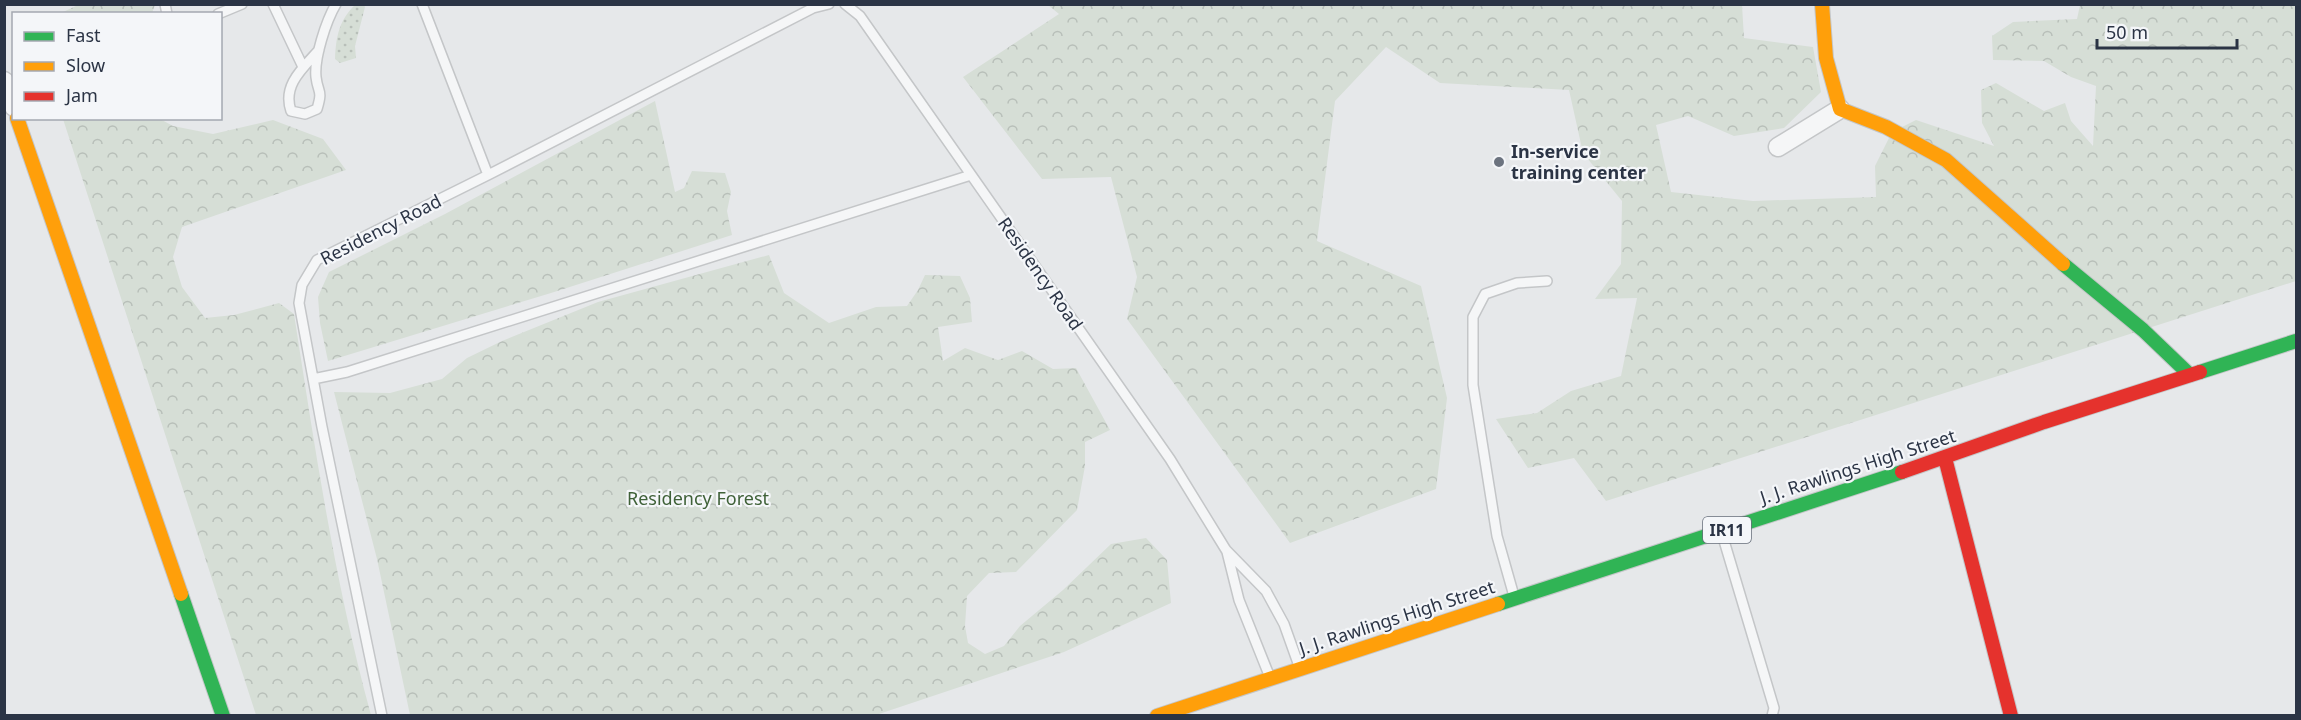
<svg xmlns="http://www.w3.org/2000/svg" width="2301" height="720" viewBox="0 0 2301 720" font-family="'Noto Sans',sans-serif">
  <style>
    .grass { fill: url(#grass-dots) }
    .forest { fill: url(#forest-crowns) }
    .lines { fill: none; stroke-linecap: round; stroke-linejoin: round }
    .lane-casing { stroke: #c4c6c8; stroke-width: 12 }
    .street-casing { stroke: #c4c6c8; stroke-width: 21 }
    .fast-casing { stroke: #c4c6c8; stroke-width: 16 }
    .slow-casing { stroke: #c4c6c8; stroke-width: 16 }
    .jam-casing { stroke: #c4c6c8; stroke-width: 16 }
    .lane { stroke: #f5f6f7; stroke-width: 9 }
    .street { stroke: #f5f6f7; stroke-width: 18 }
    .fast { stroke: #30b455; stroke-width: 14 }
    .slow { stroke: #ff9f0a; stroke-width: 14 }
    .jam { stroke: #e5322d; stroke-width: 14 }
    .poi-dot { fill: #6c737f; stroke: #f4f6f9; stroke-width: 2 }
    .labels { text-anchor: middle; stroke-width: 4.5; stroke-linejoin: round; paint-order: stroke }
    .shield { fill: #f4f6f9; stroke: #676e7b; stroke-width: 1.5 }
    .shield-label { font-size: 16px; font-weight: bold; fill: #2b3445 }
    .poi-label { font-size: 18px; font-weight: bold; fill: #2b3445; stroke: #f4f6f9; text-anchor: start }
    .street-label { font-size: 18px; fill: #2b3445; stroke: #f4f6f9 }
    .park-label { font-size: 18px; fill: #3f6138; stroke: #f4f6f9 }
  </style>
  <defs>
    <pattern id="grass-dots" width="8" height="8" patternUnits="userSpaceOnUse" patternTransform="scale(1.5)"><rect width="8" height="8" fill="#d6ded6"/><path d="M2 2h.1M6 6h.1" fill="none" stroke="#b8bfb9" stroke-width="1.8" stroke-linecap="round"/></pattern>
    <pattern id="forest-crowns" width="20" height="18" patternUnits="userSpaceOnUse" patternTransform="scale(1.5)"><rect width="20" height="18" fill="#d6ded6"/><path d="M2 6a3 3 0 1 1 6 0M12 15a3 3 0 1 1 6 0" fill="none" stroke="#b8bfb9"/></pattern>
  </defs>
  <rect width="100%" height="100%" fill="#e6e8ea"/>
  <path class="grass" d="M355 5H364L365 7 355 46 356 58 340 63 335 59C336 37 339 20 355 5Z"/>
  <path class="forest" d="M78 5V4L155 5 152 13H61Z
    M1048 5H1742L1744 38 1813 47 1821 92 1784 128 1734 136 1688 116 1656 125 1671 192 1753 201 1876 197 1875 166 1892 132 1916 120 1994 146 1982 123 1981 90 1996 83 2044 111 2065 103 2071 121 2093 146 2096 86 2071 77 2044 61 1993 60 1992 36 2013 22 2077 19 2080 5H2296V281L1606 501 1574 458 1528 468 1496 419 1537 413 1571 391 1621 376 1637 298 1595 299 1621 264 1622 201 1583 153 1569 90 1440 83 1386 47 1335 101 1317 241 1421 286 1447 398 1436 489 1290 543 1127 319 1137 277 1111 177 1042 179 963 77 1059 14Z
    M655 101 675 192 684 188 692 171 725 173 731 192 727 211 732 235 551 293 328 361 320 323 318 297 329 272 445 214Z
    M63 119H160L173 126 213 134 273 120 323 139 346 170 182 227 173 257 182 287 205 318 234 315 279 303 294 314C315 449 335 584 371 715H256Z
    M769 255 784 293 829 323 876 307 907 306 918 290 925 275 960 276 970 298 972 322 938 327 943 361 965 348 998 360 1022 351 1053 369 1076 368 1110 430 1085 442V466L1077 510 1016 572 989 573 967 596 965 626 968 643 985 654 1004 646 1020 626 1063 590 1111 544 1146 538 1167 560 1171 603 1064 652 876 715H410L377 559 334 392 390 393 442 379 467 358 502 341 598 302Z"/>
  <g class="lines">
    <defs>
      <path id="lane" d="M165 4 167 14
        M273 4 303 67
        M422 4 488 175
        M845 4 860 16 1170 459 1226 550 1266 591 1284 624 1299 666
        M218 14 242 4
        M319 50C303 68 282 85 291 111L305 114 317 109C323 89 318 94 316 77 314 58 326 21 336 4
        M313 379 347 372 971 175
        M1722 534 1774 708 1772 716
        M1227 552 1239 600 1269 675
        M1514 596 1497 536 1473 385V317L1485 294 1517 283 1547 281
        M382 716 322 427 299 303 302 285 317 260 488 175 813 8 829 4"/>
      <path id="street" d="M4 81 14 107
        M1778 147 1840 109"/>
      <path id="fast" d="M2063 264 2143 330 2190 375
        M2200 372 2296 341
        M181 594 223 716
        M1498 604 1902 472"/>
      <path id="slow" d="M1822 4 1826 58 1840 109 1886 127 1946 160 2063 264
        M17 118 181 594
        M1157 716 1498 604"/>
      <path id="jam" d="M1945 458 2011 716
        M1902 472 2044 422 2200 372"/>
    </defs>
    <use href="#lane" class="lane-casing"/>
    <use href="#street" class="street-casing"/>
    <use href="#fast" class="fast-casing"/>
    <use href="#slow" class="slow-casing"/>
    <use href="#jam" class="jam-casing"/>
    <use href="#lane" class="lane"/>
    <use href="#street" class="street"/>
    <use href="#fast" class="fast"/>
    <use href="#slow" class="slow"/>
    <use href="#jam" class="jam"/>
  </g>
  <circle class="poi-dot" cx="1499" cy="162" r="6"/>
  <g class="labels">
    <rect class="shield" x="1703" y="517" width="48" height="26" rx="4.5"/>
    <g class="shield-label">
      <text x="1727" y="536">IR11</text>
    </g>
    <g class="poi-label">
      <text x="1511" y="158">In-service<tspan x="1511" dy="21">training center</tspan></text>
    </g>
    <g class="street-label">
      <text transform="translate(381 230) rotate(-27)" y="6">Residency Road</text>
      <text transform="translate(1040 274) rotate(55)" y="6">Residency Road</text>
      <text transform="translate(1858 467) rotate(-18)" y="6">J. J. Rawlings High Street</text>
      <text transform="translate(1397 618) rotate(-18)" y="6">J. J. Rawlings High Street</text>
    </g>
    <g class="park-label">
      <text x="698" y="505">Residency Forest</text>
    </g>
  </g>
  <rect width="2301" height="720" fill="none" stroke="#2b3445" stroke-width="12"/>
  <rect x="12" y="12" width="210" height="108" fill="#f4f6f9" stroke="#a4a8b1" stroke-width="1.5"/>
  <rect x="24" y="32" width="30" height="9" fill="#30b455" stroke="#a4a8b1" stroke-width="1.5"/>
  <text x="66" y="42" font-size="18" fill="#2b3445">Fast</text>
  <rect x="24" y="62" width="30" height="9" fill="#ff9f0a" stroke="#a4a8b1" stroke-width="1.5"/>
  <text x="66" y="72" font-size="18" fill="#2b3445">Slow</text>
  <rect x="24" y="92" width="30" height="9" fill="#e5322d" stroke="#a4a8b1" stroke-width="1.5"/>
  <text x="66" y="102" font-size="18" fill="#2b3445">Jam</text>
  <path d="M2097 39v9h140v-9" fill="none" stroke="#2b3445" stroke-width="3"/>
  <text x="2106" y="39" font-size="18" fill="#2b3445" stroke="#f4f6f9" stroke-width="4.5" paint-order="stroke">50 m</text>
</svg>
